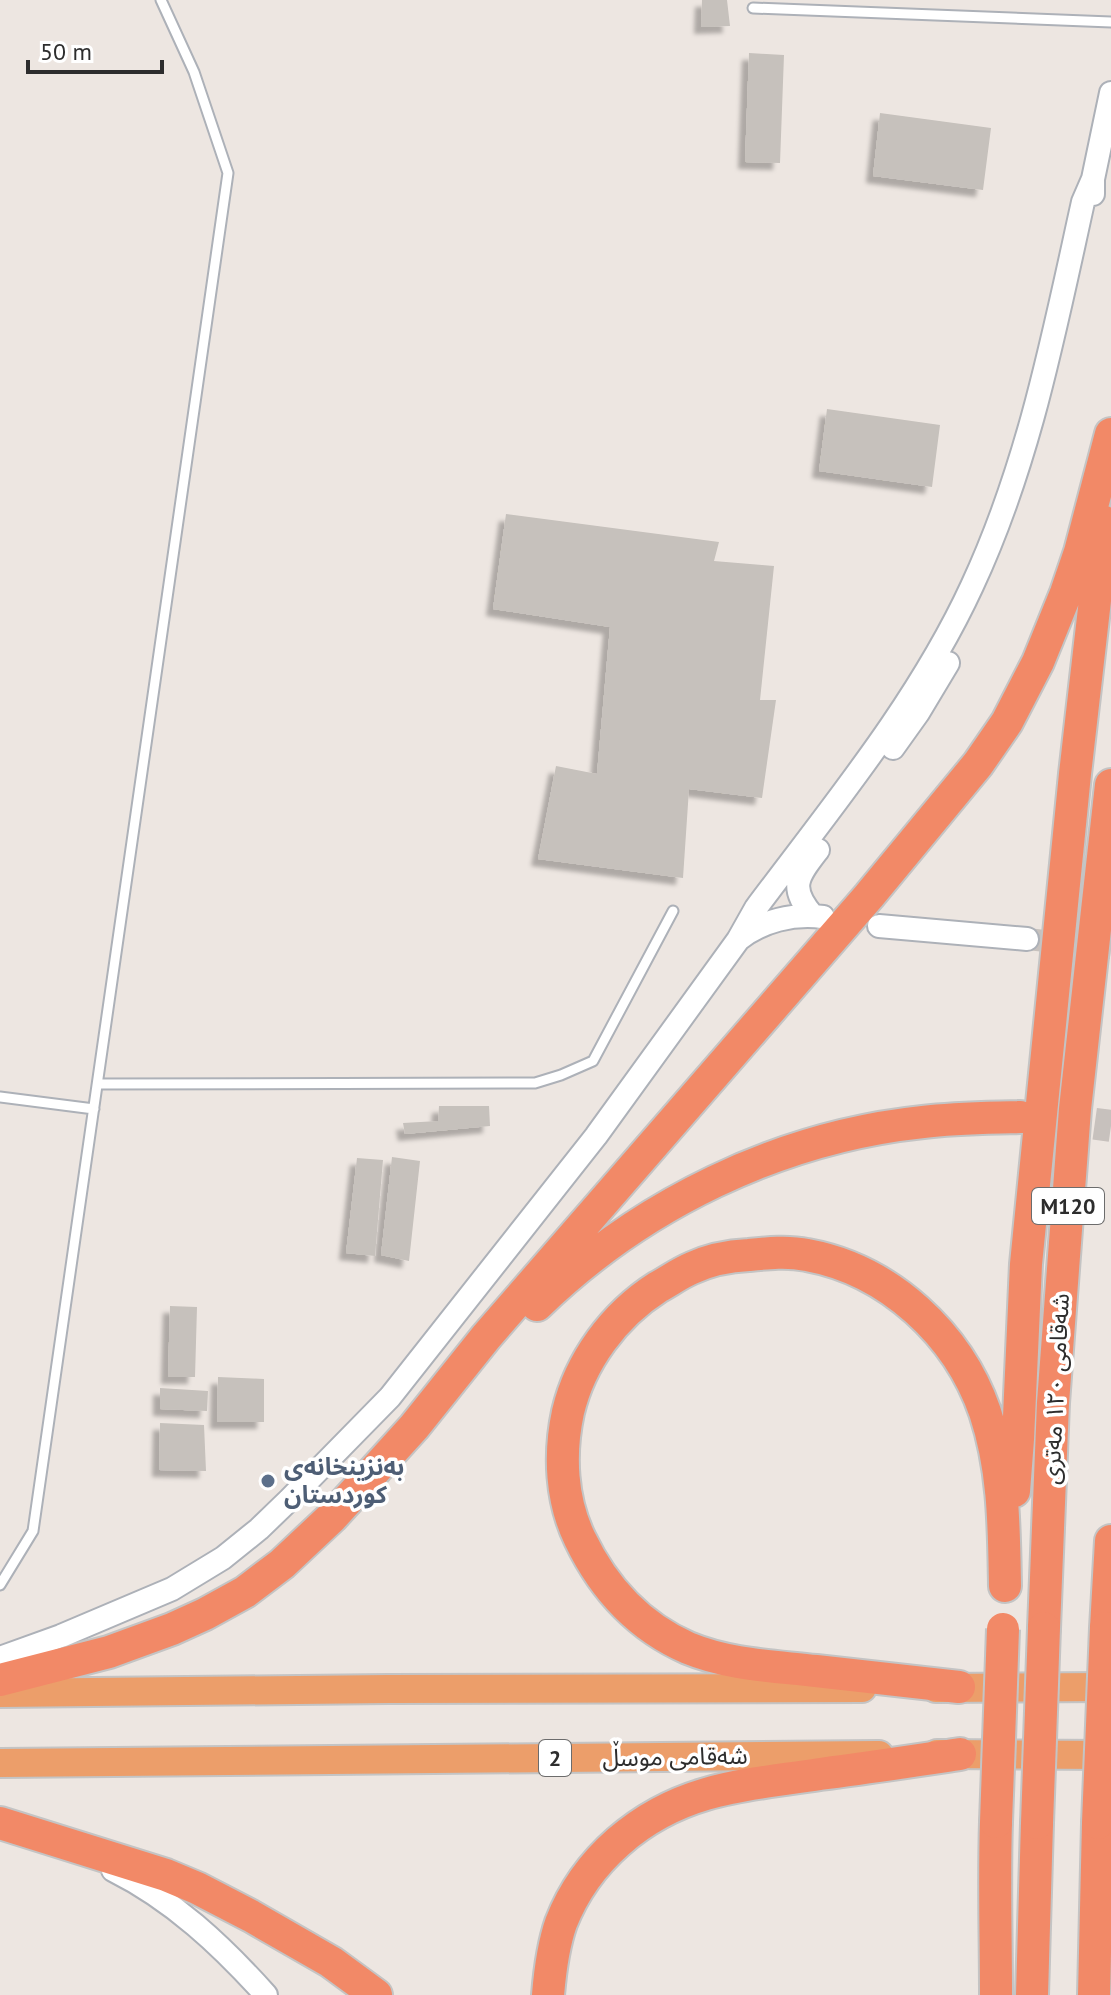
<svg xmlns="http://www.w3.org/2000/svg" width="1111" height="1995" viewBox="0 0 1111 1995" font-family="'PT Sans','Noto Sans Arabic',sans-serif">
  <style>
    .building { fill: #c6c1bc; filter: url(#shadow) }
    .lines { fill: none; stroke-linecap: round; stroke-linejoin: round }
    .tertiary-tunnel { stroke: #c7c1bd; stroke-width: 22; stroke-dasharray: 22 11; stroke-linecap: butt }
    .motorway-tunnel { stroke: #c7c1bd; stroke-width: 32; stroke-dasharray: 32 16; stroke-linecap: butt }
    .service-casing { stroke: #adb1b8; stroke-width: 13 }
    .tertiary-casing { stroke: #adb1b8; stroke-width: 26 }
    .trunk-casing { stroke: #c4c4c4; stroke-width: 32 }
    .motorway-casing { stroke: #c4c4c4; stroke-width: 36 }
    .service { stroke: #fff; stroke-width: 9 }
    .tertiary { stroke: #fff; stroke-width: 22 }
    .trunk { stroke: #ec9e6a; stroke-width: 28 }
    .motorway { stroke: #f28967; stroke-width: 32 }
    .motorway-bridge-casing { stroke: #c4c4c4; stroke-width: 36; stroke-linecap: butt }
    .motorway-bridge { stroke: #f28967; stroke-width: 32 }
    .service-dot { fill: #5c6f8a; stroke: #fff; stroke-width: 3 }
    .labels { text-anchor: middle; stroke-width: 7; stroke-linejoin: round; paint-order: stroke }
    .shield { fill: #fff; stroke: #6c6c6c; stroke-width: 2 }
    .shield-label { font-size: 22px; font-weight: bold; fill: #2d2d2d }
    .street-label { font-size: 24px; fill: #2d2d2d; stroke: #fff }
    .service-label { font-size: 24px; font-weight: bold; fill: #4e5e75; stroke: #fff; text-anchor: start }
  </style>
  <defs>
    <filter id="shadow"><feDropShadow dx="-7" dy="7" stdDeviation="2" flood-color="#0004"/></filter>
  </defs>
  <rect width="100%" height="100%" fill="#ede6e1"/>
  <path class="building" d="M702 0H727L730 26 701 27Z
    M749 53 784 55 780 163 745 162Z
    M880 113 991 128 983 190 873 176Z
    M827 409 940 425 932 487 819 471Z
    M506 514 719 542 714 561 774 566 760 700H776L762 798 689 789 683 878 538 859 556 766 597 774 610 627 493 609Z
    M439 1106H489L490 1126 405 1134 403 1123 438 1121Z
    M392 1157 420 1161 409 1261 381 1255Z
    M357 1158 383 1160 375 1256 346 1253Z
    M170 1306 197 1307 195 1377H168Z
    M218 1377 264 1379V1422H217Z
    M160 1388 208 1391 207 1411 160 1409Z
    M160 1423 204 1425 206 1471 159 1470Z"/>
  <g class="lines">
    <path class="tertiary-tunnel" d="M1027 939 1111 948"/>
    <path class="motorway-tunnel" d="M1047 1119 1068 1120 1111 1126"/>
    <defs>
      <path id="service" d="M753 8 1111 22
        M98 1084 535 1083 561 1075 593 1061 673 911
        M0 1097 94 1109
        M0 1585 33 1531 228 173 194 72 161 0"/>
      <path id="tertiary" d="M1093 194V179L1111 93
        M893 748 918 713 948 663
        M813 916C788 887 798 876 818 850
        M879 926 1027 939
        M739 939C762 921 793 913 823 917
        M0 1658 61 1636 172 1589 223 1558 259 1529 289 1500 390 1397 596 1136 738 940 756 908C833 805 918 703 972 586 1029 464 1054 333 1083 202L1093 179
        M113 1870C173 1900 221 1945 266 1995"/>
      <path id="trunk" d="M936 1688 1111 1687
        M0 1693 388 1689 862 1688
        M937 1754 1111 1755
        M0 1763 879 1755"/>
      <path id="motorway" d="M537 1305C640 1205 779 1137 923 1122 955 1118 988 1118 1020 1117
        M1014 1491 1018 1439 1026 1264 1075 774 1104 522
        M1044 1628 1053 1403 1075 1109 1111 785
        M1106 1628 1111 1541
        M0 1680 109 1652 172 1629 205 1614 245 1592 282 1564 332 1517 375 1470 414 1427 486 1337 869 896 978 764 1007 722 1038 662 1066 593 1080 552 1111 434
        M959 1687C911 1682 864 1676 816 1671 773 1666 729 1665 688 1648 638 1626 603 1587 580 1539 561 1500 559 1454 568 1412 580 1361 614 1315 658 1287 669 1281 680 1273 692 1268 709 1260 729 1256 749 1255 768 1253 788 1251 807 1255 889 1270 958 1334 985 1412 1004 1469 1004 1527 1005 1586
        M996 1822C994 1880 996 1937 996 1995
        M0 1823 166 1875 197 1888 251 1916 331 1962 376 1995
        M548 1995C550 1971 553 1946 561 1923 586 1859 641 1813 706 1794 743 1783 783 1780 820 1774 867 1768 913 1761 960 1754
        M1032 1995 1037 1823
        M1094 1995 1098 1823"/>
    </defs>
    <use href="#service" class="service-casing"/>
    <use href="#tertiary" class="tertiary-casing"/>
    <use href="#trunk" class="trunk-casing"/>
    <use href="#motorway" class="motorway-casing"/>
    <use href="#service" class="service"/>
    <use href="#tertiary" class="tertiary"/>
    <use href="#trunk" class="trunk"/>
    <use href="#motorway" class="motorway"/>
    <defs>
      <path id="motorway-bridge" d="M996 1822 1003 1629
        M1037 1823 1044 1628
        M1098 1823 1106 1628"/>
    </defs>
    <use href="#motorway-bridge" class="motorway-bridge-casing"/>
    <use href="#motorway-bridge" class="motorway-bridge"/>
  </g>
  <circle class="service-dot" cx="268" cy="1481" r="8"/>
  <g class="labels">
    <g class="shield">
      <rect x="1032" y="1188" width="72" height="36" rx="6"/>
      <rect x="539" y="1740" width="32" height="36" rx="6"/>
    </g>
    <g class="shield-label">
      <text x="1068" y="1214">M120</text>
      <text x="555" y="1766">2</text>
    </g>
    <g class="street-label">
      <text transform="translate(1056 1389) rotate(-87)" y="8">شەقامی ١٢٠ مەتری</text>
      <text transform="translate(675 1757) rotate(-1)" y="8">شەقامی موسڵ</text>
    </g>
    <g class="service-label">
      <text x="284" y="1475">بەنزینخانەی<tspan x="284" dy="28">کوردستان</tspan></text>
    </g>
  </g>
  <path d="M28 60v12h134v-12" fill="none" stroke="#2d2d2d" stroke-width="4"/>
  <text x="40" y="60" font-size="24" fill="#2d2d2d" stroke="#ffffff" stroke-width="6" paint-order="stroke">50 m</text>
</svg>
